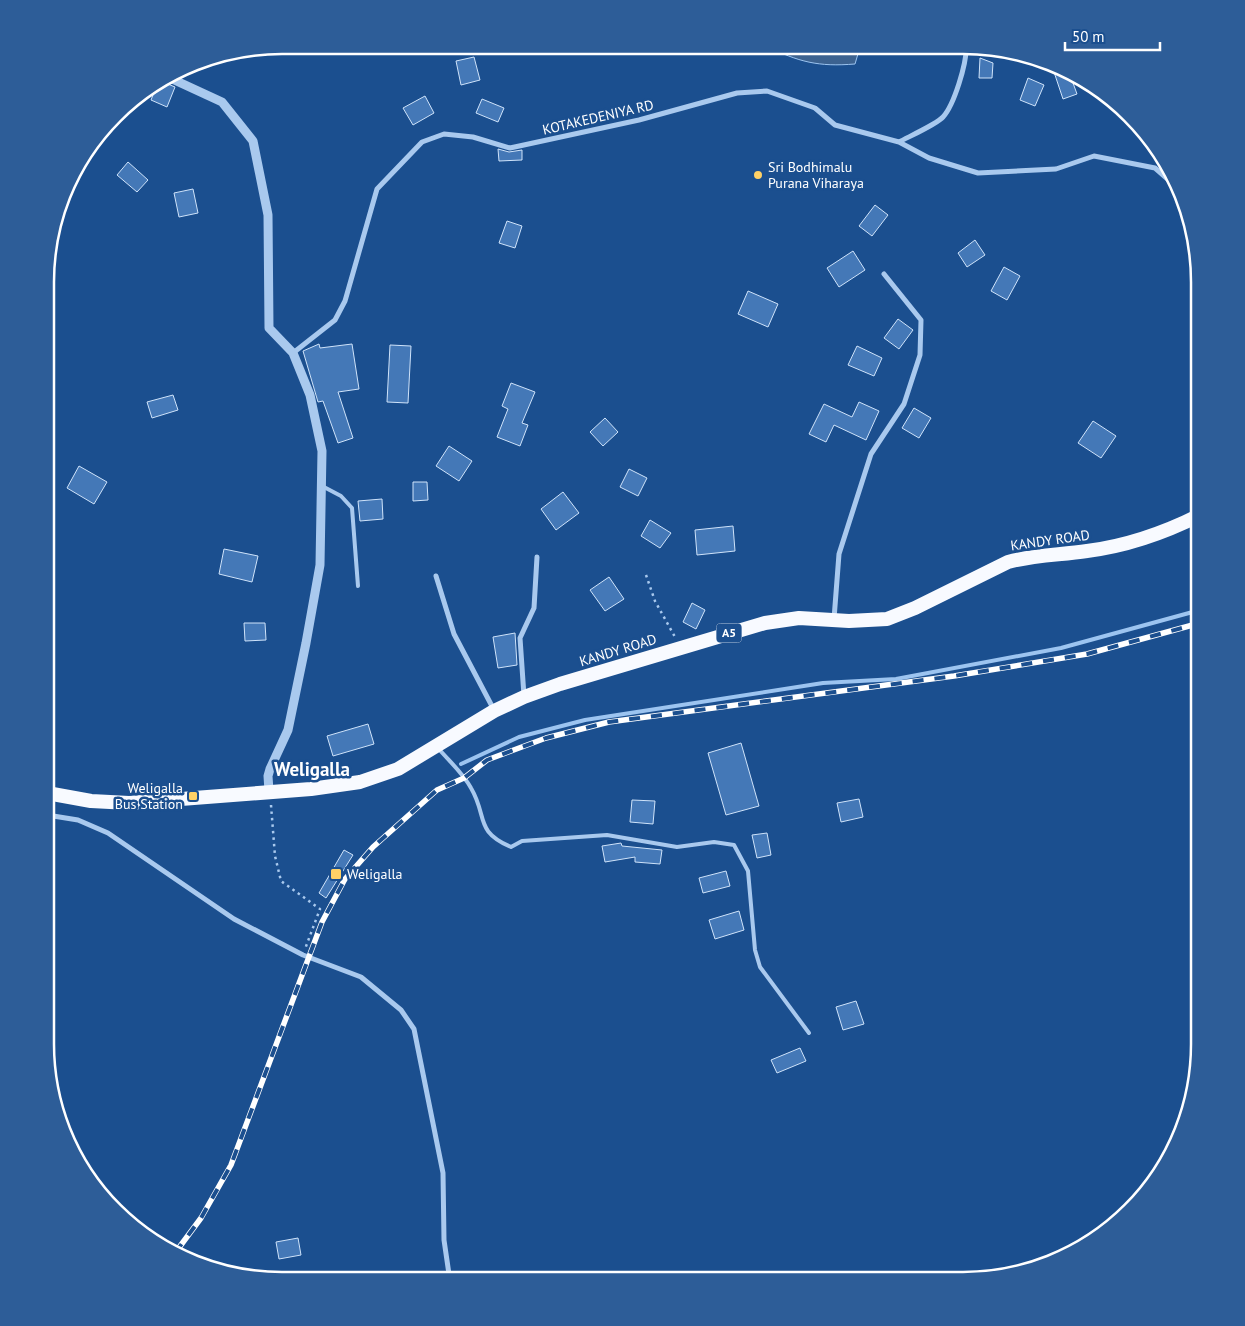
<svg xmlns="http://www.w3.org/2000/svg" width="1245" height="1326" viewBox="0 0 1245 1326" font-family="'PT Sans',sans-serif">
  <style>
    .water { fill: #3c6290; stroke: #9cc4f0 }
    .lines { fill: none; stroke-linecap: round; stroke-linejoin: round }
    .stream { stroke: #9cc4f0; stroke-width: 4 }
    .building { fill: #4478b7; stroke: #cfe3fa }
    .path { stroke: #a9c9ee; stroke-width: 2.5; stroke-dasharray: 2.5 4; stroke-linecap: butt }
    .service { stroke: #a9c9ee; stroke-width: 4 }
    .minor { stroke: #a9c9ee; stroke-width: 5 }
    .tertiary { stroke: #a9c9ee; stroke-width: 9 }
    .trunk { stroke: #f8faff; stroke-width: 14 }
    .rail-casing { stroke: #fff; stroke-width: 5.5 }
    .rail { stroke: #1b4f8f; stroke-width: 4; stroke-dasharray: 11; stroke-linecap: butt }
    .poi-dot { fill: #ffd166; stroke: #1b4f8f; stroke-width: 2 }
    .labels { text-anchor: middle; stroke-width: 5; stroke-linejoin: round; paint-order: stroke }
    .shield { fill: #1b4f8f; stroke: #bbcadd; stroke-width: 1 }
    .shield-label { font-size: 12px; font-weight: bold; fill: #fff }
    .street-label { font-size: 14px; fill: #fff; stroke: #1b4f8f }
    .poi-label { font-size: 14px; fill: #fff; stroke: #1b4f8f; text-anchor: start }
    .district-label { font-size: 19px; font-weight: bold; fill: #fff; stroke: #1b4f8f }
    .rim { fill: none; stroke: #fff; stroke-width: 2.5 }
  </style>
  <rect width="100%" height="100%" fill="#1b4f8f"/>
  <path class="water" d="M766 46 860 47 855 64C818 67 799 62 766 46Z"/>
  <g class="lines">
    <path class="stream" d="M461 764 519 737 585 720 823 683 896 679 1061 648 1200 610"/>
  </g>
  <path class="building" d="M474 57 480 80 461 85 456 61Z
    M980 58 993 63 992 78H979Z
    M1052 66 1069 72 1077 94 1063 99Z
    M1028 78 1044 85 1035 106 1020 100Z
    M163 82 175 87 167 107 151 100 157 85Z
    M425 96 434 113 413 125 403 108Z
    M482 99 504 108 498 122 476 113Z
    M498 149 509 152 522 150V160L499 161Z
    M128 162 148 180 137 192 117 175Z
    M193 189 198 213 179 217 174 193Z
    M875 205 888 215 872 236 859 226Z
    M507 221 522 226 515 248 499 243Z
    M975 240 985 255 967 267 958 253Z
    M853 251 865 270 839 287 827 268Z
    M1004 267 1020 276 1007 300 991 291Z
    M748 291 778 304 768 327 738 314Z
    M898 319 913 330 899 349 884 338Z
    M319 344 320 348 352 344 359 389 338 392 353 438 338 443 323 401 318 402 303 351Z
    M390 345 411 346 408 403 387 402Z
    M857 346 882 358 874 376 848 365Z
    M511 383 535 392 522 423 528 425 520 446 497 437 508 409 502 406Z
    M173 395 178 410 152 418 147 402Z
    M859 402 879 411 866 440 834 425 826 442 809 434 824 404 852 417Z
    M914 408 931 418 919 438 902 428Z
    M605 418 618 432 603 446 590 432Z
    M1093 421 1116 436 1101 458 1078 443Z
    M449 446 472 461 459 481 436 466Z
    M79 466 107 482 94 504 67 488Z
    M629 469 647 478 638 496 620 487Z
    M413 482H427L428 500 413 501Z
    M563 492 579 513 556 530 541 509Z
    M382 499 383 519 360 521 358 501Z
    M650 520 671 533 660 548 641 536Z
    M733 526 735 551 697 555 695 530Z
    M224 549 258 556 252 582 219 574Z
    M609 577 624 599 605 611 590 590Z
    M692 603 705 610 696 629 683 622Z
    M244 623H265L266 640 245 641Z
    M515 633 517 665 498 668 493 637Z
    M368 724 374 744 333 756 327 736Z
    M741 743 759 806 726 815 708 753Z
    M859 799 863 817 841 822 837 803Z
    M632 800 655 801 653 824 630 822Z
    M767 833 771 855 757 858 752 835Z
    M621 843 622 846 662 850 660 864 635 862V857L605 862 602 846Z
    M344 850 353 855 326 898 319 893Z
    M726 871 730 886 703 893 699 878Z
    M739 911 744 930 715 939 709 920Z
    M856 1001 864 1024 843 1030 836 1007Z
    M800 1048 806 1061 777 1073 771 1060Z
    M298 1238 301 1255 279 1259 276 1242Z"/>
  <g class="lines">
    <path class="path" d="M646 575 655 601 675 637
      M271 805 275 856 281 881 320 909 305 949"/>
    <path class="service" d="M322 486 341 496 352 508 358 586
      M438 748C449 761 463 773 471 788 488 817 474 831 511 847L522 841 607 835 677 847 714 842 734 845 748 871 755 950 760 967 809 1033"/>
    <path class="minor" d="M899 142 929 158 978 173 1056 169 1094 156 1155 168 1179 189
      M293 353 335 320 345 301 377 189 422 142 444 134 473 137 510 148 639 120 737 93 767 91 815 108 835 125 899 142C908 137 937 124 943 117 954 105 967 63 966 47
      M436 576 454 634 494 710
      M834 619 839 554 871 454 904 404 920 355 921 320 884 274
      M524 696 520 638 534 608 537 557
      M47 815 78 820 108 833 234 919 303 955 361 977 401 1010 414 1029 443 1173 444 1240 450 1281"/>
    <path class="tertiary" d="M170 78 222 102 253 141 268 215 269 328 293 353 310 395 322 451 320 565 306 643 288 730 270 769 268 776 269 791"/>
    <path class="trunk" d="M47 793 91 801 129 803 311 789 360 782 398 769 494 711 524 697 560 684 765 623 799 618 849 621 887 619 915 608 1008 562C1034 555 1060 555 1087 551 1127 546 1164 533 1200 515"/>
    <defs>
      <path id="rail" d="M175 1253 201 1218 231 1165 322 922 345 879 373 847 437 790 464 778 487 760 546 738 609 722 954 676 1087 654 1200 623"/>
    </defs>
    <use href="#rail" class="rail-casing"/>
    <use href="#rail" class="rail"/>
  </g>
  <g class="poi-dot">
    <circle cx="758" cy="175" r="5"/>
    <rect x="188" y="791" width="10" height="10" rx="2.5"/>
    <rect x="330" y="868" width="12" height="12" rx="2.5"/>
  </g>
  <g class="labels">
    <rect class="shield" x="716.5" y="623.5" width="25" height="19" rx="4"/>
    <g class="shield-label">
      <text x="729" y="637">A5</text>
    </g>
    <g class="street-label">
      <text transform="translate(598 117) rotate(-13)" y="5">KOTAKEDENIYA RD</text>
      <text transform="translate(1050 540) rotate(-8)" y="5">KANDY ROAD</text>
      <text transform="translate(618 650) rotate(-17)" y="5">KANDY ROAD</text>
    </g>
    <g class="poi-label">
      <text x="768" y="172">Sri Bodhimalu<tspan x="768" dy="16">Purana Viharaya</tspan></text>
      <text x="183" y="793" text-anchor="end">Weligalla<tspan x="183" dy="16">Bus Station</tspan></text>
      <text x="347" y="879">Weligalla</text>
    </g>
    <g class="district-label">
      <text x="312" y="776">Weligalla</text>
    </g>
  </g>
  <path d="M0 0H1245V1326H0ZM282 54H963A228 228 0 0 1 1191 282V1044A228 228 0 0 1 963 1272H282A228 228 0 0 1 54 1044V282A228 228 0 0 1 282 54Z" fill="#2d5d98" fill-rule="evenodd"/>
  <path class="rim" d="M282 54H963A228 228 0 0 1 1191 282V1044A228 228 0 0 1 963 1272H282A228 228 0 0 1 54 1044V282A228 228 0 0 1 282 54Z"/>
  <path d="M1065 42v8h95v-8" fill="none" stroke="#ffffff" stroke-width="2.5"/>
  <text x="1072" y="42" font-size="15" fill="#ffffff" stroke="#1b4f8f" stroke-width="4" paint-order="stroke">50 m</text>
</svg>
